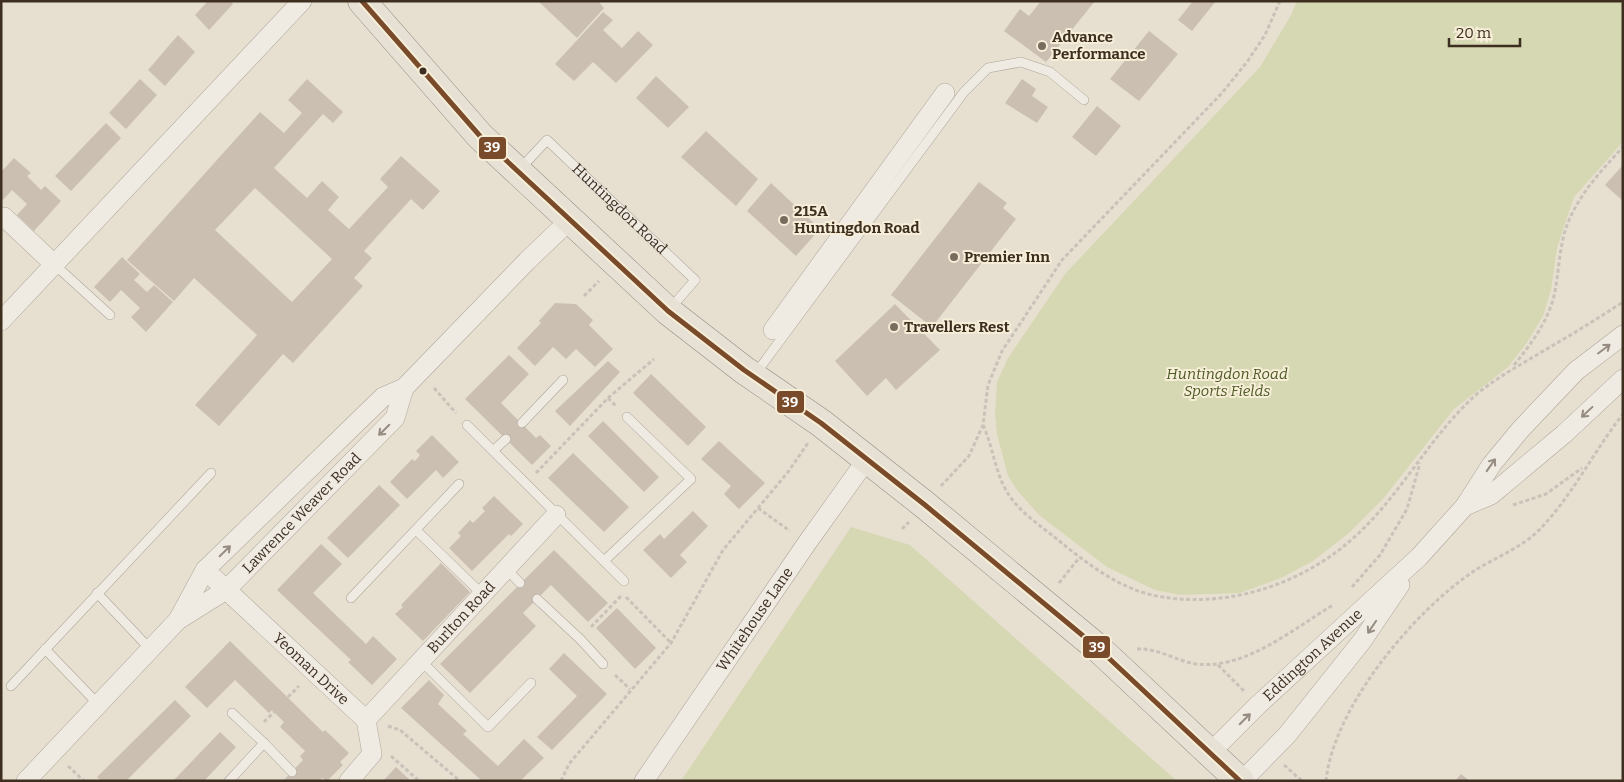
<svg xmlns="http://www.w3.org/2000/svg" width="1624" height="782" viewBox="0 0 1624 782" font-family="Bitter,serif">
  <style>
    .green { fill: #d6d7b3 }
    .building { fill: #cbbfb2; fill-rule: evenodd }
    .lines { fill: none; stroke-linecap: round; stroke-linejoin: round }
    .lane-casing { stroke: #ada599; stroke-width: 10 }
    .street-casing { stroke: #ada599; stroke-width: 20 }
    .primary-casing { stroke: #928b80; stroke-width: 29 }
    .path { stroke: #c8c2b9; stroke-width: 3; stroke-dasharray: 4 2.5; stroke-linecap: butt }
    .lane { stroke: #efebe3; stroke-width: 9 }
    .street { stroke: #efebe3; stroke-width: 19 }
    .primary { stroke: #e6e1d4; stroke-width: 28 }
    .bus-1-casing { stroke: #f7eed8; stroke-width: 9 }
    .bus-1 { stroke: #7a4b2a; stroke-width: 5 }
    .oneway { stroke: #968c82 }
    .poi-dot { fill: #786c5e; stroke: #f7eed8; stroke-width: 2 }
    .bus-dot { fill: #3d2e20; stroke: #f7eed8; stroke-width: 2 }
    .labels { text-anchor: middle; stroke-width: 4; stroke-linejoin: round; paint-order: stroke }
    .poi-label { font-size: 15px; font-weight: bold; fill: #3d2e20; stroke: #f7eed8; text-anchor: start }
    .street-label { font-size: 15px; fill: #3d2e20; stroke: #f7eed8 }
    .park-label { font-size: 15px; font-style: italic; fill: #4d5a26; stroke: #f7eed8 }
    .line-badge { stroke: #f7eed8; stroke-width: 2 }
    .badge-label { font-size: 14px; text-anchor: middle; font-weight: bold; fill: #fff }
  </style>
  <rect width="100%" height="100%" fill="#e7e0d1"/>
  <path class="green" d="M1297 1H1623V142L1574 197 1557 248 1551 290 1543 316 1526 344 1508 367 1454 409 1383 499 1349 533 1313 561 1281 578 1240 593 1180 595 1155 590 1107 567 1039 515 1017 490 1008 476 997 434 995 414 997 382 1008 358 1065 274 1260 67 1291 15Z
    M851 527 910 545 1177 781H681Z"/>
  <path class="building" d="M208 1H231L233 4 209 30 195 15Z
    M538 1H598L604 8 577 38Z
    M1041 1H1095L1046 62 1004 31 1020 9 1029 16Z
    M1193 1H1216L1192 31 1178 20Z
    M603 12 613 20 603 30 622 48 638 31 653 45 616 83 593 62 574 81 555 64Z
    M1149 31 1178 54 1139 101 1110 79Z
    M178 35 195 52 165 86 148 70Z
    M656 76 689 107 668 128 636 98Z
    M140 79 157 95 126 129 109 113Z
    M307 79 343 112 333 123 323 114 274 168 307 198 322 181 339 197 328 210 349 229 388 187 380 179 401 156 440 191 423 210 411 199 364 251 372 258 354 278 363 286 293 363 283 354 219 426 195 405 257 335 194 278 174 301 127 260 260 112 284 133 302 113 288 100ZM255 188 332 259 292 302 215 230Z
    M1022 79 1036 89 1032 96 1048 107 1037 123 1005 103Z
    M1097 106 1121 126 1096 156 1072 137Z
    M106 123 121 138 71 191 55 176Z
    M706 131 758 179 736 206 681 157Z
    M14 158 31 173 27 176 41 190 45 186 61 201 34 231 17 215 27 204 12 190 3 200 1 198V172Z
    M1623 165V201L1605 185Z
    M979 182 1007 203 1003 208 1016 219 932 327 891 295Z
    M771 183 820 229 796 256 747 211Z
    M122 257 140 274 134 280 147 292 154 285 173 302 146 332 131 317 140 308 121 290 110 302 94 287Z
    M555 303 576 304 593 320 589 325 613 349 595 367 576 349 566 359 553 347 535 366 517 348 541 323 539 321Z
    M895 304 940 350 896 390 886 378 867 396 835 361Z
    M509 355 529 374 501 403 536 438 540 435 551 446 532 465 465 399Z
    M608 361 620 372 570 426 555 411Z
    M651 374 706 427 688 446 633 393Z
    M603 421 659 477 644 492 588 436Z
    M432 435 459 462 443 478 436 470 407 499 390 482 412 459 415 461 420 455 416 451Z
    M719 441 765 483 739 509 724 494 731 486 701 459Z
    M573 453 629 507 604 532 548 478Z
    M379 485 400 505 348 558 327 538Z
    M494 496 523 524 511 536 509 534 472 571 449 548 461 536 458 533 470 520 473 523 485 511 482 508Z
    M693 511 708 526 680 555 687 562 671 578 643 550 660 534 664 539Z
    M321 544 342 564 313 593 366 644 373 636 397 659 372 685 348 662 351 660 277 590Z
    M554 550 608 603 588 622 551 585 523 613 536 626 470 693 440 664Z
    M441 563 470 592 423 641 395 614 403 607 401 605Z
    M617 608 656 648 635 669 596 628Z
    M230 641 323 732 325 730 349 753 340 762 343 765 327 781 322 778 319 781H283L303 760 300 756 305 751 280 727 284 722 272 710 269 713 235 680 207 708 185 687Z
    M564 653 607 694 552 750 537 737 577 696 549 669Z
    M429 680 444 695 438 704 467 731 463 734 498 766 524 739 544 758 520 781H482L401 708Z
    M175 700 191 716 128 779 130 781H101L97 777Z
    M220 732 236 747 206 779 204 781H173Z
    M396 767 411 781H383Z
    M1461 774 1470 781H1455Z"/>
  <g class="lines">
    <defs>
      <g id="lane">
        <path id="s1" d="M519 170 547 140 695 280 669 310"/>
        <path d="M55 265 110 315"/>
        <path d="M756 373 964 92 988 68 1021 62 1050 72 1084 100"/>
        <path d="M522 423 563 380"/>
        <path d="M467 425 624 581"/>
        <path d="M494 450 506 439"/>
        <path d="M416 530 482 594"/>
        <path d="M604 561 691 479 627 417"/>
        <path d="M506 569 520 583"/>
        <path d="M97 593 150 649"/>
        <path d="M351 598 459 484"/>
        <path d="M537 599 580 639 603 664"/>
        <path d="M45 649 98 704"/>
        <path d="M420 660 488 727 531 683"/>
        <path d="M11 686 211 473"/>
        <path d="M232 713 264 743"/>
        <path d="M229 781 264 743 292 772"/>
      </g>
      <g id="street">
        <path d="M1 219 4 217 55 265"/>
        <path d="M1 321 302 1"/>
        <path d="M773 330 945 93"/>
        <path d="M1465 506 1491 495 1564 434 1623 379"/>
        <path id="s2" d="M205 570 366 720 372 754 349 781"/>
        <path d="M178 620 205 570 383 397 404 388 527 261 570 220"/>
        <path id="s3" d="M366 720 556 515"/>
        <path id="s4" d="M1210 753 1258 705 1419 557 1465 506 1492 464 1521 429 1576 371 1623 335"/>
        <path id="s5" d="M26 781 178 620 226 590 395 418 404 388"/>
        <path id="s6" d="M644 781 807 543 867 459"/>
        <path d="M1242 781 1287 735 1362 641 1400 585"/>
      </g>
      <path id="primary" d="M362 1 480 136 668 311 744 370 821 423 925 505 1099 649 1240 781"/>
    </defs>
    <use href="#lane" class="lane-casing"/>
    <use href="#street" class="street-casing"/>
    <use href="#primary" class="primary-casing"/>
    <path class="path" d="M584 296 599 281
      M1514 365C1531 344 1547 323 1554 296 1559 273 1559 247 1567 225 1579 194 1601 171 1623 147
      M434 388 456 413
      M608 398 617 407
      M983 425C993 447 995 472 1007 492 1019 512 1041 526 1058 540 1085 562 1117 587 1152 595 1221 610 1297 587 1350 541 1400 498 1429 436 1478 393 1499 376 1522 364 1545 350 1571 335 1597 319 1623 302
      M536 473 608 398 654 359
      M941 486 969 456 983 425 988 385 1002 351 1062 260 1222 93 1247 62 1265 35 1280 1
      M1513 505 1546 494 1582 468
      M758 508 790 531
      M902 529 909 522
      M1059 583 1079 558
      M1352 587 1380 555 1407 509 1420 463
      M626 597 671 643
      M591 627 621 596
      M1137 649C1159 648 1176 661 1196 664 1245 670 1293 629 1333 605
      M1218 665 1244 691
      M615 675 630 689
      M288 697 299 686
      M264 722 274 712
      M388 726 400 730 460 781
      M391 756 419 781
      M1284 765 1302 781
      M68 766 84 781
      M561 781 569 764 671 643 723 550 788 472 808 443
      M1326 781C1333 708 1414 611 1474 571 1494 558 1521 548 1538 531 1572 497 1593 452 1623 414"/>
    <use href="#lane" class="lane"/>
    <use href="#street" class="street"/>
    <use href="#primary" class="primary"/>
    <defs>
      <path id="bus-1" d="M362 1 480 136 668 311 744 370 821 423 925 505 1099 649 1240 781"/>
    </defs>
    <use href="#bus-1" class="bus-1-casing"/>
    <use href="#bus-1" class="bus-1"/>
  </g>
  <defs><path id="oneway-shaft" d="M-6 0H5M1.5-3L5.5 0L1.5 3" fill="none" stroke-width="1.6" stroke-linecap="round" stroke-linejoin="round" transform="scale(1.25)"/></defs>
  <g class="oneway">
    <use href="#oneway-shaft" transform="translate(1604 349) rotate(-37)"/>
    <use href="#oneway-shaft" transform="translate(1587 412) rotate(137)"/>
    <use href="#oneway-shaft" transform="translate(384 430) rotate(135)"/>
    <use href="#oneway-shaft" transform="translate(1491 465) rotate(-55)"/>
    <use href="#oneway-shaft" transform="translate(225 551) rotate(-44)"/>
    <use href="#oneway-shaft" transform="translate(1372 627) rotate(124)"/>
    <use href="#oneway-shaft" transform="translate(1245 719) rotate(-45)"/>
  </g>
  <g class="poi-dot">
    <circle cx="1042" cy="46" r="5"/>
    <circle cx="784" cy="220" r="5"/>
    <circle cx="954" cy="257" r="5"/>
    <circle cx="894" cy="327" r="5"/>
  </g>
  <circle class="bus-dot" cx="423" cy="71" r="4.5"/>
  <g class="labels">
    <g class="poi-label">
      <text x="1052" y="42">Advance<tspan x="1052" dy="17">Performance</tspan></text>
      <text x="794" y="216">215A<tspan x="794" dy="17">Huntingdon Road</tspan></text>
      <text x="964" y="262">Premier Inn</text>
      <text x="904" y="332">Travellers Rest</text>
    </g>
    <g class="street-label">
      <text dy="5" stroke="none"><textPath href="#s1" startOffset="141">Huntingdon Road</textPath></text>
      <text dy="5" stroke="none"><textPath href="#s5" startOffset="386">Lawrence Weaver Road</textPath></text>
      <text dy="5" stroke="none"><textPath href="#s3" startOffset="140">Burlton Road</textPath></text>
      <text dy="5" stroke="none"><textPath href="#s6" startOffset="196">Whitehouse Lane</textPath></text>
      <text dy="5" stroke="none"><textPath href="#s4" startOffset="142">Eddington Avenue</textPath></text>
      <text dy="5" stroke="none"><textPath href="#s2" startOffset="145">Yeoman Drive</textPath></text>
    </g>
    <g class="park-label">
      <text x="1227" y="379">Huntingdon Road<tspan x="1227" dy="17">Sports Fields</tspan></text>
    </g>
  </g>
  <g class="line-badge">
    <rect x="478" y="136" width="29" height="24" rx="5" fill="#7a4b2a"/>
    <rect x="776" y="390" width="29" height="24" rx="5" fill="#7a4b2a"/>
    <rect x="1082" y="635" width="29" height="24" rx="5" fill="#7a4b2a"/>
  </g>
  <g class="badge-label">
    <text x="492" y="152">39</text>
    <text x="790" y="407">39</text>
    <text x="1097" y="652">39</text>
  </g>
  <rect width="1624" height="782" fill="none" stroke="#3d2e20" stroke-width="5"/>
  <path d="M1449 38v8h71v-8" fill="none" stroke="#3d2e20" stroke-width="2.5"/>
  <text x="1456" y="38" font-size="15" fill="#3d2e20" stroke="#f7eed8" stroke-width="4" paint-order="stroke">20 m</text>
</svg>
